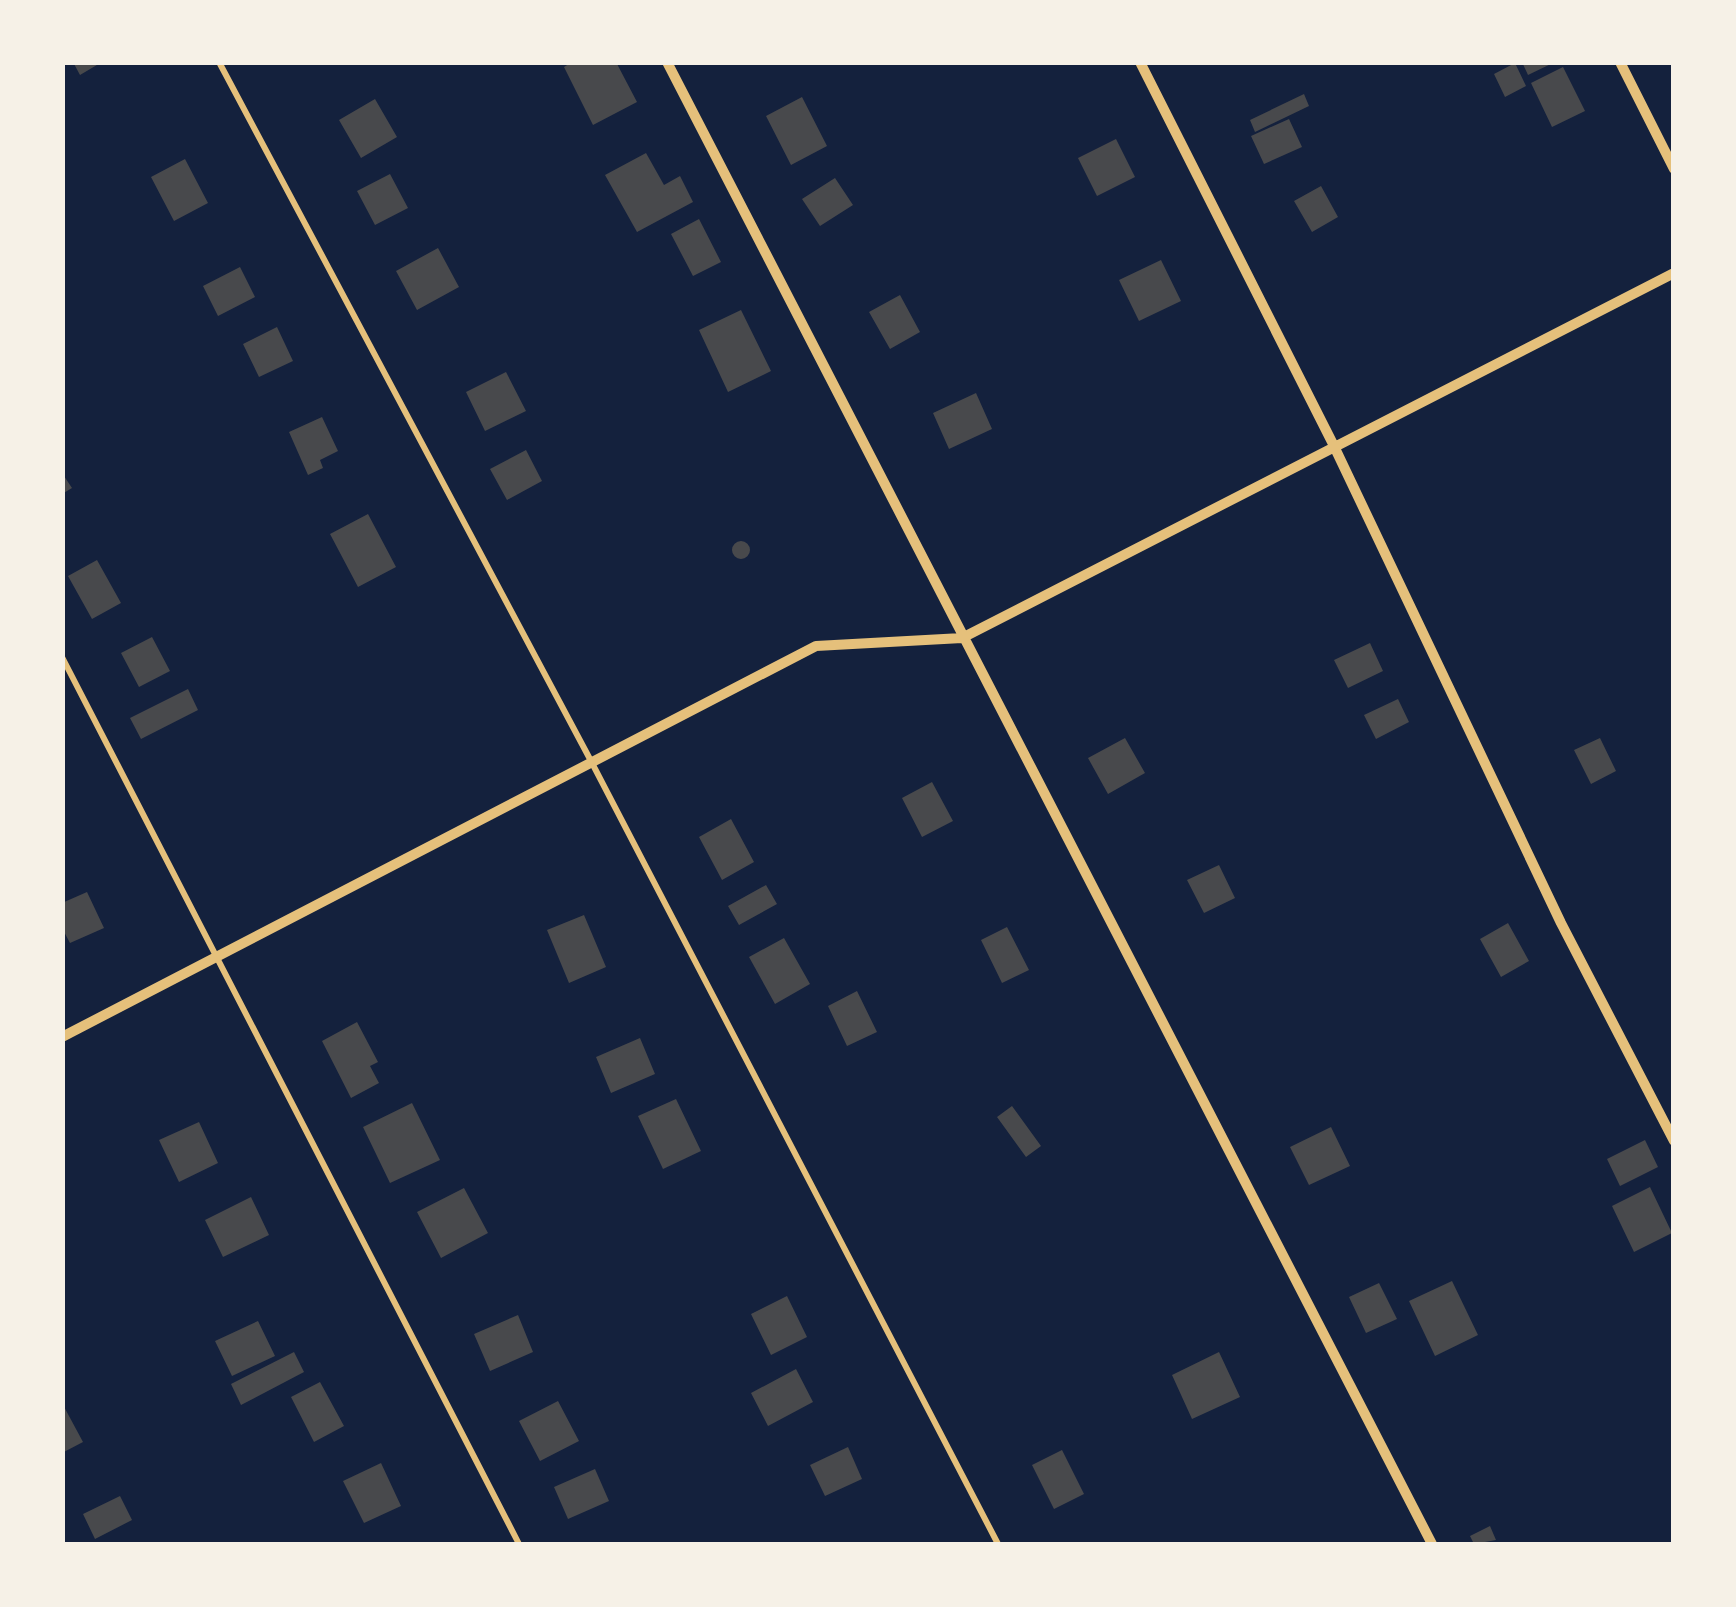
<svg xmlns="http://www.w3.org/2000/svg" width="1736" height="1607" viewBox="0 0 1736 1607" font-family="Mulish,sans-serif">
  <style>
    .building { fill: #48494c }
    .lines { fill: none; stroke-linecap: round; stroke-linejoin: round }
    .service { stroke: #e5c07b; stroke-width: 6 }
    .minor { stroke: #e5c07b; stroke-width: 10 }
  </style>
  <rect width="100%" height="100%" fill="#14213d"/>
  <path class="building" d="M73 62H102L80 75Z
    M572 62H616L637 102 593 125 564 67Z
    M1522 62H1555L1528 75Z
    M1515 63 1526 86 1505 97 1494 74Z
    M1563 67 1585 111 1552 127 1531 83Z
    M1304 94 1309 106 1255 132 1250 120Z
    M802 97 827 146 791 165 766 116Z
    M375 99 397 137 361 158 339 120Z
    M1289 119 1302 147 1264 164 1251 136Z
    M1116 139 1135 177 1097 196 1078 158Z
    M646 153 664 185 680 176 693 202 637 232 605 175Z
    M185 159 208 203 174 221 151 177Z
    M390 174 408 208 375 225 357 191Z
    M835 178 853 205 820 226 802 199Z
    M1321 186 1338 217 1312 232 1294 201Z
    M699 219 721 262 693 276 671 234Z
    M438 248 459 287 417 310 396 271Z
    M1161 260 1181 301 1139 321 1119 280Z
    M240 267 255 297 218 316 203 286Z
    M900 295 920 332 890 349 869 312Z
    M741 310 771 371 728 392 699 330Z
    M277 327 293 361 259 377 243 344Z
    M506 372 526 411 485 431 466 392Z
    M976 393 992 429 949 449 933 413Z
    M322 417 338 451 320 460 323 468 308 475 289 432Z
    M526 450 542 481 507 500 490 469Z
    M62 473 72 488 62 494Z
    M368 514 396 567 358 587 330 534Z
    M732 550a9 9 0 1 1 18 0a9 9 0 1 1-18 0Z
    M97 560 121 603 92 619 68 576Z
    M152 637 170 671 139 687 121 653Z
    M1370 643 1383 671 1348 688 1334 660Z
    M188 689 198 710 141 739 130 718Z
    M1398 699 1409 722 1376 739 1364 715Z
    M1125 738 1145 773 1108 794 1088 758Z
    M1600 738 1616 771 1591 784 1574 750Z
    M932 782 953 821 922 837 902 798Z
    M731 819 754 862 722 880 699 837Z
    M1219 865 1235 898 1204 913 1187 880Z
    M766 885 777 904 739 925 728 906Z
    M87 892 104 928 70 943 62 928V903Z
    M584 915 606 967 569 983 547 930Z
    M1508 923 1529 961 1501 977 1480 939Z
    M1007 927 1029 970 1002 983 981 940Z
    M784 938 810 984 775 1004 749 957Z
    M857 991 877 1032 847 1046 828 1006Z
    M357 1022 378 1062 370 1066 379 1083 351 1098 322 1041Z
    M640 1038 655 1074 611 1093 596 1057Z
    M676 1099 701 1151 663 1169 638 1116Z
    M412 1103 440 1160 390 1183 363 1127Z
    M1012 1106 1041 1146 1026 1157 997 1117Z
    M199 1122 218 1163 179 1182 159 1140Z
    M1331 1127 1350 1166 1309 1185 1290 1147Z
    M1645 1140 1658 1167 1620 1186 1607 1159Z
    M1650 1187 1672 1233 1634 1252 1612 1206Z
    M464 1188 488 1233 441 1258 417 1212Z
    M251 1197 269 1235 223 1257 205 1220Z
    M1452 1281 1478 1335 1435 1356 1409 1301Z
    M1379 1283 1397 1319 1366 1333 1349 1297Z
    M787 1296 807 1337 771 1355 751 1314Z
    M518 1315 533 1352 490 1371 474 1334Z
    M258 1321 275 1356 232 1376 215 1341Z
    M294 1352 304 1372 241 1405 231 1384Z
    M1219 1352 1240 1397 1192 1419 1172 1375Z
    M796 1369 813 1402 768 1426 751 1393Z
    M320 1382 344 1426 314 1442 291 1397Z
    M558 1401 579 1441 540 1461 519 1421Z
    M62 1403 83 1442 62 1453Z
    M848 1447 862 1479 825 1496 810 1465Z
    M1062 1450 1084 1494 1054 1509 1032 1465Z
    M381 1463 401 1506 364 1523 343 1481Z
    M595 1469 609 1501 568 1519 554 1487Z
    M120 1496 132 1520 95 1539 83 1514Z
    M1490 1526 1496 1540 1474 1544 1470 1536Z"/>
  <g class="lines">
    <path class="service" d="M219 62 591 761 998 1544
      M62 657 519 1544"/>
    <path class="minor" d="M667 62 1432 1544
      M1140 62 1333 444 1561 923 1674 1141
      M1620 62 1674 169
      M62 1037 816 646 962 638 1674 273"/>
  </g>
  <rect width="1736" height="1607" fill="none" stroke="#f6f1e7" stroke-width="130"/>
</svg>
